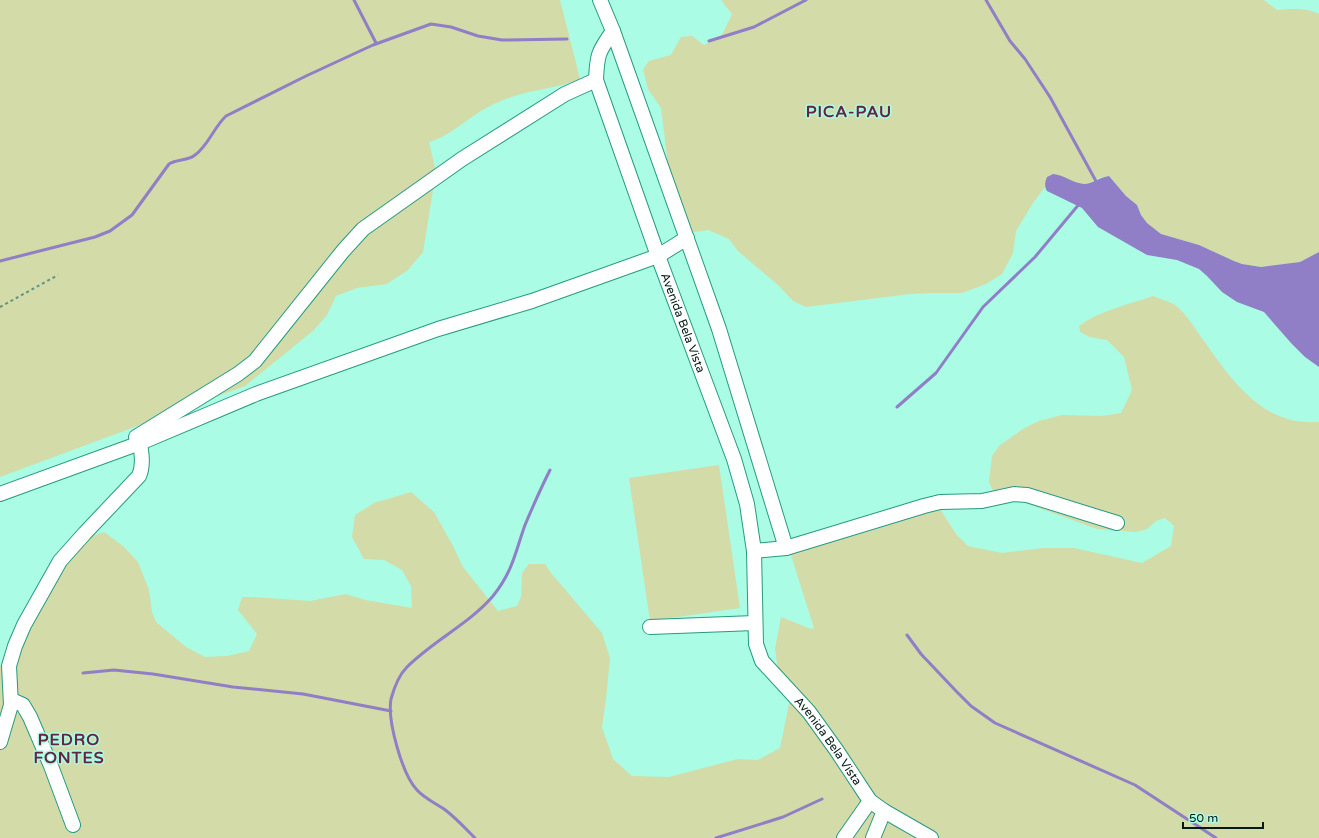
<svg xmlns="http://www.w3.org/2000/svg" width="1319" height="838" viewBox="0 0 1319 838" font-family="'Varela Round',sans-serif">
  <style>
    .green { fill: #d3dba8 }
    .water { fill: #907ec6 }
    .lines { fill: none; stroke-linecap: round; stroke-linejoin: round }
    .stream { stroke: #907ec6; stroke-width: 3 }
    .minor-casing { stroke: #269b82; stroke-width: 16 }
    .path { stroke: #5e9585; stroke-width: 2; stroke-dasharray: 3 3; stroke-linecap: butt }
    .minor { stroke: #fff; stroke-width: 14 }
    .labels { text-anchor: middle; stroke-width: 3; stroke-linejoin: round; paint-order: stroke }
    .street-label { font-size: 12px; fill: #031a14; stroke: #aafce4 }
    .district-label { font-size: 16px; font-weight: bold; letter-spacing: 1px; fill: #652442; stroke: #aafce4 }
  </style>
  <rect width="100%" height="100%" fill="#aafce4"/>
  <path class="green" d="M0 0H560L580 79C559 88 534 89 512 97 505 99 499 102 492 105 470 115 452 136 429 142L436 172 423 252 408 270 387 284 357 288 336 296 327 315 314 330 245 386 0 477Z
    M721 0H1264L1277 10C1290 9 1306 7 1319 14V252L1300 262 1261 267 1242 264 1234 261 1199 245 1161 234 1147 223 1141 215 1137 205 1126 196 1109 176C1106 177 1102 177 1099 178 1094 180 1090 184 1084 184 1072 183 1062 173 1050 175L1045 184V187L1033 203 1016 231 1013 253 1002 274 986 284 962 293H930L910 294 806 307 793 301 779 286 738 251 729 239 708 230 688 233 669 173 661 108 648 89 643 69 649 61 671 55 681 37 692 36 704 45 722 35 732 14Z
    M1153 296C1159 299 1169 301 1175 305 1187 314 1195 329 1204 341 1232 381 1264 427 1319 422V838H0V667L8 657 69 557 89 537 104 532 123 546 138 562 149 590 152 612 156 622 186 647 205 657 227 656 249 651 257 634 238 610 242 597H253L310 601 346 594 365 600 412 608 411 586 402 570 384 560 364 559 352 537 355 515 374 503 411 492 434 512 453 546 463 567 498 611 517 606 521 597 522 573 529 564H545L551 573 602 633 610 658 606 699 602 727 613 759 632 776 669 777 738 759 758 760 780 748 791 694 778 670 775 649 781 617 811 629 814 628 789 549 857 535 940 509 956 534 968 546 1002 553 1043 548H1074L1142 563 1171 546 1174 526 1165 518 1156 521 1147 529 1136 532 1097 529 1017 500 994 493 989 482 992 456 1000 445 1023 429 1039 421 1062 415 1102 416 1121 413 1132 390 1124 357 1107 340 1090 337 1080 332 1079 326C1099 311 1130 304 1153 296Z
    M719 465 740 608 650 621 629 478Z"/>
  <path class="water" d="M1053 174C1064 175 1073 183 1084 184 1092 184 1100 177 1109 176L1126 196 1137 205 1141 215 1147 223 1161 234 1199 245 1234 261 1242 264 1261 267 1300 262 1319 252V367L1305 357 1291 343 1264 312 1237 302 1222 292 1207 276 1199 269 1177 260 1147 255 1098 227 1082 208 1047 191C1044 186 1045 182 1047 177Z"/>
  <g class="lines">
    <path class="stream" d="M354 0 376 43
      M986 0 1010 41 1025 59 1050 97 1097 183
      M709 41 754 27 806 0
      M0 261 95 237 110 231 132 215 169 164C177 159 188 161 195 155 208 146 214 127 226 116L306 76 373 45 431 24 451 27 478 36 502 40 567 39
      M897 407 936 373 983 307 1035 257 1080 203
      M907 635 921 654 956 691 971 706 995 723 1135 785 1216 838
      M83 673 114 670 153 674 233 687 303 694 391 711
      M475 838C465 828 455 817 444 809 435 803 424 798 417 790 402 774 387 720 391 699 394 688 399 675 407 667 434 640 469 624 493 596 513 571 515 553 525 525 533 506 541 488 550 470
      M716 838 783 817 822 799"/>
    <defs>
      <g id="minor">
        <path d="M600 0 613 31 719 329 786 548"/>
        <path id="s1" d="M613 31C598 52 597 55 596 80L658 256 734 459 747 504 754 551 756 644 762 661 809 712 837 751 870 801 884 811 931 838"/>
        <path d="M136 437 238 374 255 361 343 251 363 229 462 159 565 94 596 80"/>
        <path d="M0 494 140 443 256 394 438 329 532 301 658 256 687 238"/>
        <path d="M754 551 786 548 924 506 940 502 982 501 1014 494 1027 495 1117 523"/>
        <path d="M650 627 755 623"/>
        <path d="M12 700 23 705 30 717 51 766 73 825"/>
        <path d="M0 742 11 705 9 666 15 646 24 625 60 561 85 533 139 476C144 465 141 447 138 436"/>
        <path d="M844 838 870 801"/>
        <path d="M873 838 884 811"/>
      </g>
    </defs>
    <use href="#minor" class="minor-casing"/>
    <path class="path" d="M0 307 58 275"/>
    <use href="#minor" class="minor"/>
  </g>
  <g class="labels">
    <g class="street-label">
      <text dy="4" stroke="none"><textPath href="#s1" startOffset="311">Avenida Bela Vista</textPath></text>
      <text dy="4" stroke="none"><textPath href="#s1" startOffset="766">Avenida Bela Vista</textPath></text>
    </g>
    <g class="district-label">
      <text x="849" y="117">PICA-PAU</text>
      <text x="69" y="745">PEDRO<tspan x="69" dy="18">FONTES</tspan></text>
    </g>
  </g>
  <path d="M1183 822v6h80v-6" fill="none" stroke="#031a14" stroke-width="2"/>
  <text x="1189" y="822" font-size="12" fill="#031a14" stroke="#aafce4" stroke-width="3" paint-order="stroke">50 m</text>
</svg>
